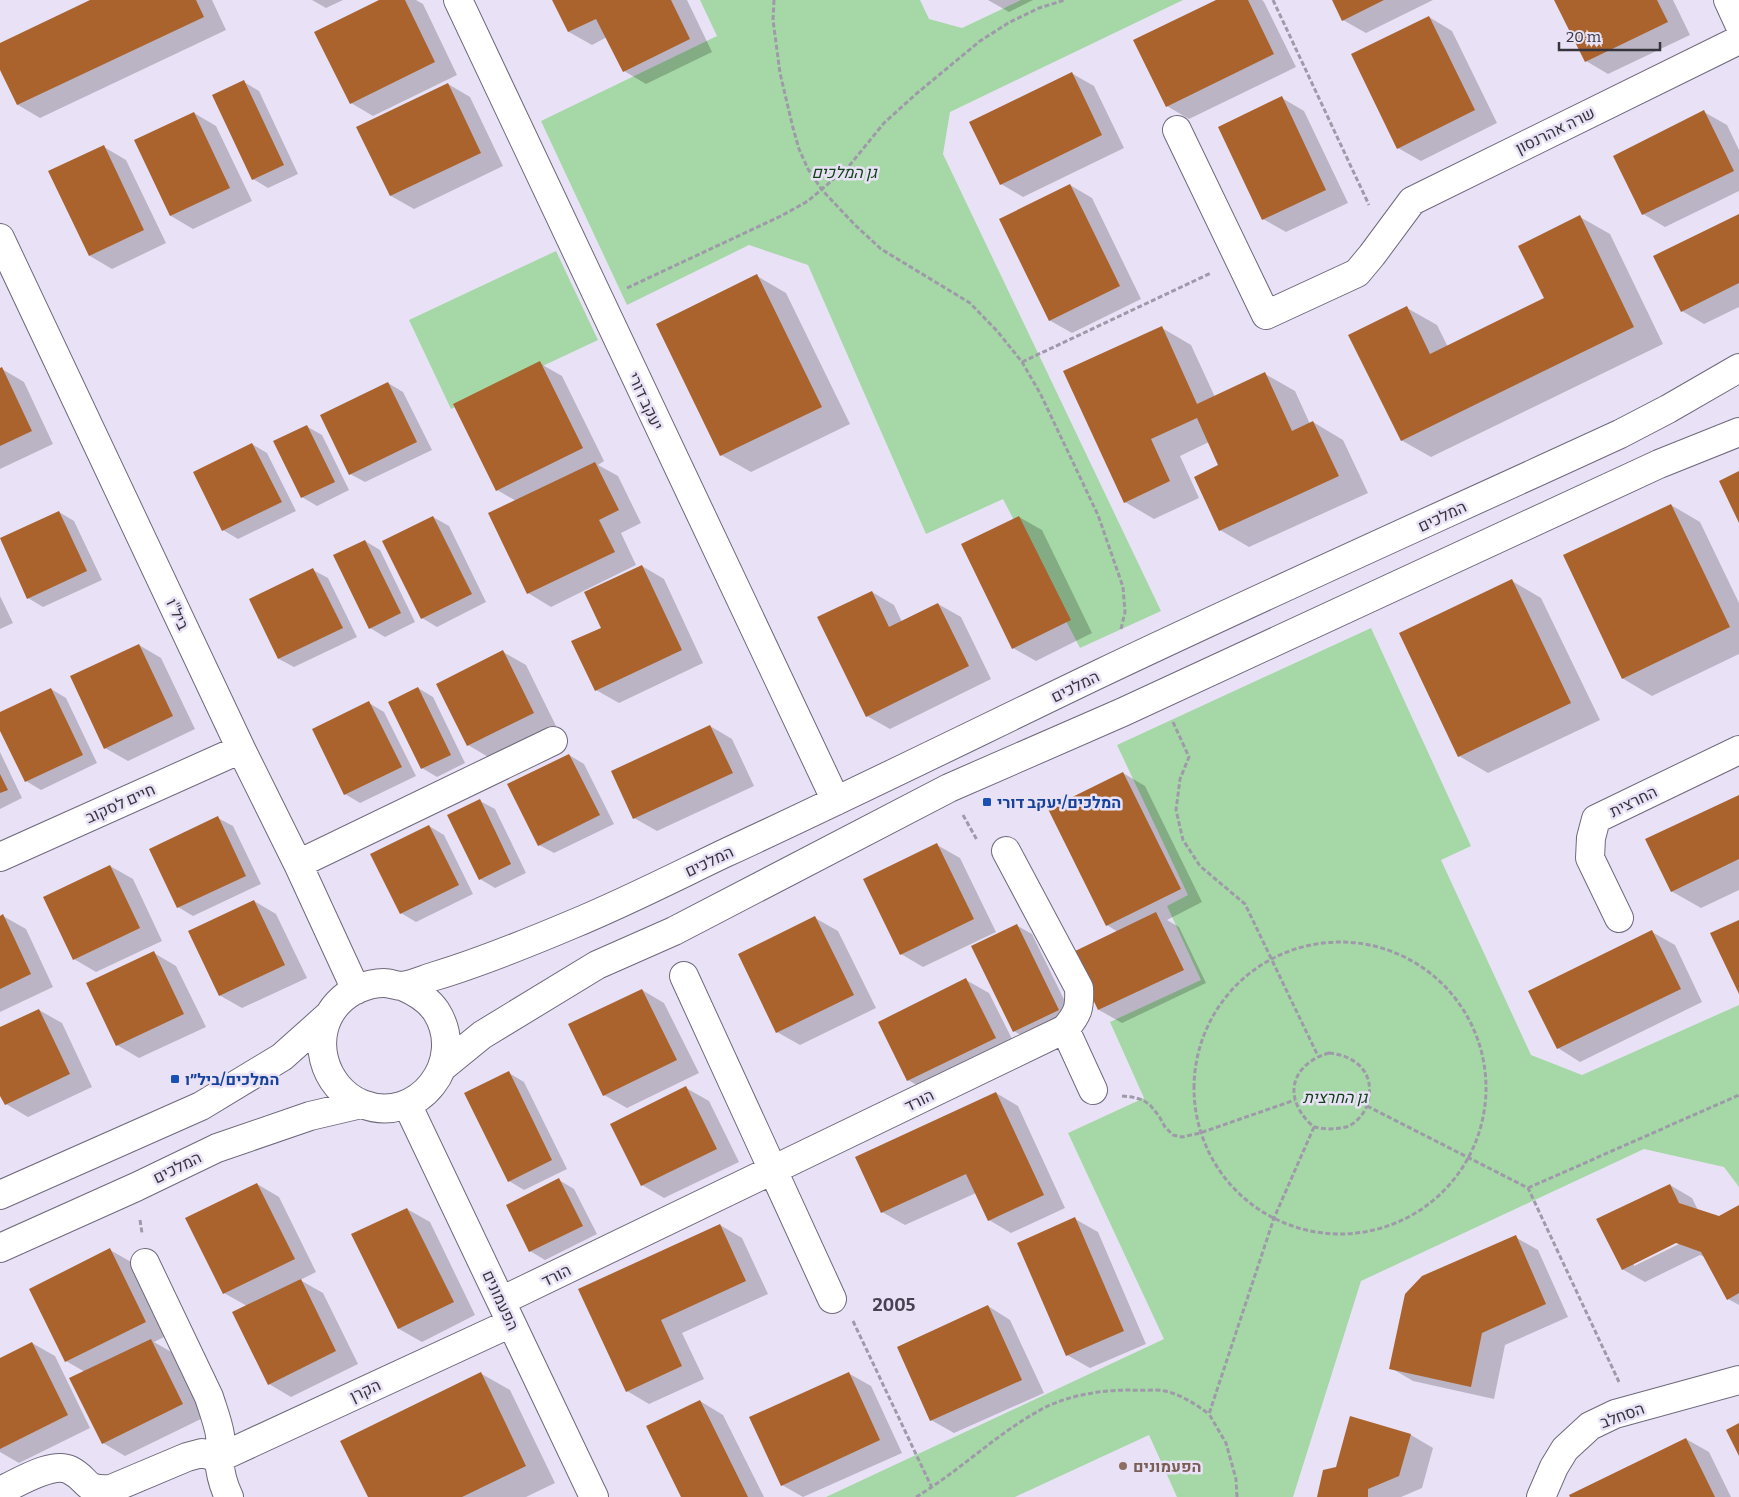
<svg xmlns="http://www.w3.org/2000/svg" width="1739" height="1497" viewBox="0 0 1739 1497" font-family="Bitter,Heebo,serif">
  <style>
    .green { fill: #a5d8a6 }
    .shadow { fill: #0003; fill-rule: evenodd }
    .building { fill: #aa632d }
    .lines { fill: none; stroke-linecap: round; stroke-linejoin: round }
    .minor-casing { stroke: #6f697b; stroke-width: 30 }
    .path { stroke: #9f9aa9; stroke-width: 3; stroke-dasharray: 5 2.5; stroke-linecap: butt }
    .minor { stroke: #fff; stroke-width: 28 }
    .transit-dot { fill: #1a4fb4; stroke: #e9e2f7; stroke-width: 2 }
    .education-dot { fill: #8d6e63; stroke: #e9e2f7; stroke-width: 2 }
    .labels { text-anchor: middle; stroke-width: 5; stroke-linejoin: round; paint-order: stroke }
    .street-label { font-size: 16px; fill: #37343c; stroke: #e9e2f7 }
    .park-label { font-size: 16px; font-style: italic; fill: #124218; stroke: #e9e2f7 }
    .transit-label { font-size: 16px; font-weight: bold; fill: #164399; stroke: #e9e2f7; text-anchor: start }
    .education-label { font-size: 16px; font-weight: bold; fill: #785e54; stroke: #e9e2f7; text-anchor: start }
    .neighbourhood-label { font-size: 18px; font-weight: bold; fill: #474152; stroke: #e9e2f7 }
  </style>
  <rect width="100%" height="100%" fill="#e9e2f7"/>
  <path class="green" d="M700 0H920L929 19 962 28 1021 0H1183L950 112 943 154 1161 611 1080 648 1003 499 926 534 808 265 749 245 627 305 541 121 717 36Z
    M556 251 598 340 451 409 409 320Z
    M1371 628 1471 846 1441 860 1531 1055 1582 1075 1739 1005V1187L1724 1167 1644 1149 1361 1281 1293 1497H1177L1149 1435 1015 1497H826L1164 1339 1068 1133 1144 1098 1110 1022 1201 980 1167 906 1188 895 1117 745Z"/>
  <path class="shadow" d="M93 0H212L226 30 40 118 18 105 0 67V44Z
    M312 0H343L326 8Z
    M382 0H416L423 4 457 75 373 116 351 103Z
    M554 0H687L712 52 646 84 624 71 607 37 592 45 569 32Z
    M988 0H1033L1009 12Z
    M1219 0H1262L1264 2 1296 67 1189 119 1167 106Z
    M1333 0H1433L1366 33 1343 20Z
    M1556 0H1673L1690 35 1608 74 1586 61Z
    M1429 17 1452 31 1497 123 1421 161 1398 148Z
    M1071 73 1094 86 1124 148 1023 197 1001 184Z
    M244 82 259 91 298 174 268 188 253 179Z
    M448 84 470 97 503 166 414 209 391 196 358 127Z
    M1282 98 1304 111 1348 203 1286 232 1263 219Z
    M1704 112 1727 125 1739 150V191L1665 227 1643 214Z
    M194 113 216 126 252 201 193 229 171 216Z
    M104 147 126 160 166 243 112 269 90 256Z
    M1070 185 1092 198 1141 299 1072 333 1049 320Z
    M1739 215V307L1704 324 1682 311Z
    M1580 217 1610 234 1663 344 1431 457 1401 440 1407 308 1437 325 1448 347 1546 299Z
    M757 276 786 293 850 424 751 472 721 455Z
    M1162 328 1191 345 1215 397 1265 374 1295 391 1310 424 1313 422 1343 440 1368 493 1249 547 1220 530V466L1209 442 1180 456 1199 498 1154 519 1125 502Z
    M539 363 562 376 604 461 598 465 618 476 641 523 621 533 636 565 551 607 528 593 490 514 516 501 497 490Z
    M2 369 24 382 53 444 0 469V370Z
    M388 383 403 392 432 450 365 482 350 474Z
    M306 426 322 435 349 490 317 506 302 497Z
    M252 444 267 453 296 511 238 539 223 530 194 473Z
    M1671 505 1700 522 1739 603V654L1652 696 1622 678Z
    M59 512 74 521 102 580 43 607 28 598 1 540Z
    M433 517 449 526 486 602 437 627 422 618Z
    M1019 517 1042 530 1092 633 1036 661 1013 648Z
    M365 541 380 550 415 622 385 637 370 628Z
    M642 566 664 579 703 663 619 703 596 690 603 628Z
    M313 570 328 578 357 637 294 667 279 659 251 600Z
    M1512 581 1541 598 1600 720 1488 773 1459 756Z
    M872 592 894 605 902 622 938 604 961 617 991 679 890 729 867 716Z
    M0 596 13 623 0 629Z
    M139 645 161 658 195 729 128 761 105 748Z
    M503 652 526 665 556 726 490 758 468 745Z
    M418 688 433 697 465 763 437 777 422 768Z
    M51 689 66 698 97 763 41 790 26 781 0 728V713Z
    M369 703 384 712 416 776 360 803 345 794Z
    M710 726 732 739 754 786 657 831 634 818Z
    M0 752 22 798 0 809Z
    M569 755 584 764 614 824 554 853 539 845Z
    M1123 773 1145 786 1202 902 1167 920 1179 927 1206 983 1122 1023 1099 1010 1118 932 1107 925Z
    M1739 796V890L1701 908 1671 891Z
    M480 801 495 809 526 873 495 888 480 879Z
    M218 818 233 826 261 884 193 916 178 907Z
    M429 826 444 835 473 894 416 922 401 913Z
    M937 845 960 858 996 932 923 967 901 954Z
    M110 866 133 879 162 941 96 972 74 959Z
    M254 901 276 914 307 978 242 1008 219 995Z
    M3 916 26 929 53 987 0 1012V917Z
    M815 918 838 931 876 1008 800 1045 777 1032Z
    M1016 925 1032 934 1073 1018 1029 1040 1014 1031Z
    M1652 932 1675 945 1702 1002 1580 1062 1558 1048Z
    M154 953 176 966 206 1027 139 1058 117 1045Z
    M966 980 989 993 1018 1051 931 1093 908 1080Z
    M642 990 664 1003 699 1073 627 1108 604 1095Z
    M39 1010 62 1023 92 1087 28 1117 6 1104 0 1093V1029Z
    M509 1073 524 1082 567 1169 524 1190 509 1181Z
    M686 1088 709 1101 739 1162 664 1198 642 1185Z
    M996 1093 1018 1106 1065 1208 1011 1233 989 1220 976 1193 905 1225 882 1212 857 1157Z
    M559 1180 574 1189 597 1234 545 1260 530 1251Z
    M257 1184 279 1197 316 1272 300 1280 323 1293 358 1364 291 1397 269 1384 247 1306 224 1293Z
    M1670 1185 1692 1198 1698 1210 1719 1217 1739 1206V1305L1728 1299 1705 1257 1700 1255 1645 1282 1622 1269ZM1682 1239 1683 1242 1634 1266V1263Z
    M407 1209 430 1222 475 1315 422 1342 399 1329 353 1235Z
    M1075 1219 1098 1232 1146 1344 1090 1368 1067 1355Z
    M720 1225 742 1238 768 1294 682 1333 704 1379 649 1404 627 1391 580 1289Z
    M1515 1237 1538 1250 1568 1317 1505 1345 1494 1399 1413 1381 1391 1368Z
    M110 1250 133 1263 168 1335 154 1342 173 1353 205 1417 125 1456 103 1443 85 1372 66 1361Z
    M988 1306 1010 1320 1044 1393 954 1433 931 1420Z
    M32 1343 55 1356 90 1428 19 1463 0 1452V1359Z
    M480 1373 510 1390 555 1483 526 1497H369Z
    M848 1373 871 1386 902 1453 803 1497 782 1485Z
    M700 1401 723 1415 764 1497H682Z
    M1351 1418 1411 1435 1433 1448 1422 1488 1401 1497H1318L1337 1468Z
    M1686 1439 1709 1452 1731 1497H1571Z"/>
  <path class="building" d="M90 0H196L204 17 17 105 0 70V43Z
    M379 0H405L435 62 350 104 314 32Z
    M552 0H671L690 39 623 72 596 19 568 32Z
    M1216 0H1248L1274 54 1166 107 1133 40Z
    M1332 0H1384L1342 21Z
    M1554 0H1657L1668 22 1585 62Z
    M1429 16 1475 110 1397 149 1351 54Z
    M1072 72 1102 135 1000 185 969 122Z
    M244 80 284 165 252 180 212 95Z
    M448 83 481 153 390 196 356 127Z
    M1282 96 1326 190 1262 220 1218 127Z
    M1704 110 1734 171 1642 215 1613 156Z
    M194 112 230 188 170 216 134 140Z
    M104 145 144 230 89 256 48 171Z
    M1070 184 1120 286 1049 321 999 219Z
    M1739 214V283L1681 312 1653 256Z
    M1580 215 1634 327 1401 441 1348 335 1407 306 1430 354 1544 298 1518 246Z
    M757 274 822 407 720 456 656 324Z
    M1162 326 1197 404 1265 372 1292 431 1313 421 1339 476 1219 531 1194 477 1218 465 1197 418 1151 439 1170 481 1124 503 1063 371Z
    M540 361 583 448 496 491 453 404Z
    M2 367 32 431 0 446V368Z
    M388 382 417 442 349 475 320 415Z
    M307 425 335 482 301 498 273 441Z
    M252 443 282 502 222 531 193 472Z
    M595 462 619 510 599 520 615 552 527 594 488 513Z
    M1739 471V523L1719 481Z
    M1671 504 1730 627 1622 679 1563 555Z
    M59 511 87 571 27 599 0 538Z
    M433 516 472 594 421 619 382 541Z
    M1019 516 1071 620 1012 649 961 544Z
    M365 540 401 613 369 629 333 555Z
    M642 565 682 650 595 691 571 641 601 628 584 592Z
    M313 568 343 628 278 659 249 599Z
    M1512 579 1571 703 1458 757 1399 633Z
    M872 591 889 627 938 603 969 666 866 717 817 617Z
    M139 644 173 716 104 749 70 676Z
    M503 650 534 713 467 746 436 684Z
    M418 687 451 755 421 769 388 702Z
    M51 688 83 755 25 782 0 731V712Z
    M369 701 402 767 344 795 312 729Z
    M710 725 733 773 633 819 611 771Z
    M569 754 600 815 538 846 507 784Z
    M1123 772 1181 889 1106 926 1048 809Z
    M0 774 8 790 0 793Z
    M1739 795V859L1671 892 1645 839Z
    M480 799 511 864 479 880 447 815Z
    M218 816 246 876 177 908 149 849Z
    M429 825 459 885 400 914 370 854Z
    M937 843 974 919 900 955 863 879Z
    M110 865 140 928 73 960 43 897Z
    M254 900 285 965 219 996 188 931Z
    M1156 912 1184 970 1098 1010 1071 953Z
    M3 914 31 974 0 989V916Z
    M815 916 854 995 776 1033 738 954Z
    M1739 920V994L1710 933Z
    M1017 924 1059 1010 1013 1032 971 946Z
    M1652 930 1681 989 1557 1049 1528 991Z
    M154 951 184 1014 116 1046 86 983Z
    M966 978 996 1038 907 1081 878 1022Z
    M642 989 677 1060 603 1096 568 1024Z
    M39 1009 70 1074 5 1105 0 1096V1027Z
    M509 1071 552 1160 508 1182 464 1093Z
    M686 1086 717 1149 641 1186 610 1124Z
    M996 1092 1044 1195 988 1221 966 1174 881 1213 855 1157Z
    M559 1178 583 1226 529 1252 506 1205Z
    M257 1183 295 1259 223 1294 185 1218Z
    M1670 1184 1679 1203 1719 1216 1739 1205V1293L1727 1300 1701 1252 1676 1243 1622 1270 1596 1219Z
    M407 1208 454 1302 398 1329 351 1234Z
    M1075 1217 1124 1331 1066 1356 1017 1243Z
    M720 1224 746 1281 661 1320 682 1366 626 1392 578 1289Z
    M1516 1235 1546 1304 1482 1333 1471 1387 1389 1369 1405 1294 1422 1276Z
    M110 1248 146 1322 65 1362 29 1289Z
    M301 1279 336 1351 268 1385 232 1312Z
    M988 1305 1022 1380 930 1421 897 1347Z
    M151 1339 183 1404 102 1444 69 1378Z
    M32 1342 68 1415 0 1449V1358Z
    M481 1372 526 1466 462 1497H368L340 1441Z
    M849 1372 880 1440 781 1486 749 1417Z
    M700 1400 748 1497H681L646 1426Z
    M1350 1416 1411 1434 1399 1476 1368 1489V1497H1317L1323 1470 1336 1467Z
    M1739 1423V1456L1726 1430Z
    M1686 1438 1715 1497H1570L1569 1495Z"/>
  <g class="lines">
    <defs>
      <path id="minor" d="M458 0 836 801
        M1728 0 1739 24
        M1177 130 1266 315 1357 273 1372 255 1412 201 1739 40
        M0 238 241 749 298 864 356 990
        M1006 851 1079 988C1080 1008 1078 1014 1065 1029L1093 1090
        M0 857 241 749
        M298 864 553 741
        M1619 918 1590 858 1591 838 1596 819 1739 750
        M684 976 832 1299
        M402 986C416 992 428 999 436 1011 468 1061 418 1126 362 1104 323 1088 308 1035 338 1003 349 991 367 983 384 983 390 983 396 986 402 986 412 985 425 979 435 976 482 962 528 943 573 924 624 903 673 878 723 854 849 796 974 734 1099 674 1271 592 1446 514 1620 434L1668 409 1739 368
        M444 1066 482 1035 597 965 674 931 949 788 1123 712 1659 464 1739 432
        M407 1104 594 1497
        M0 1195 201 1106 282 1057 329 1015
        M0 1248 136 1187 217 1148 310 1116 361 1104
        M145 1263 209 1397C213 1410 218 1422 220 1435 221 1443 219 1451 219 1459 220 1472 223 1485 229 1497
        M501 1301 1065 1029
        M0 1491C18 1483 52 1461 70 1470 90 1480 82 1491 111 1489L187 1457 202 1453 219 1458 511 1323
        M1541 1497 1554 1467 1565 1449 1590 1426 1615 1414 1739 1380"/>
    </defs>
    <use href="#minor" class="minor-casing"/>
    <path class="path" d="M774 0 773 20 780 73 793 128 799 149 808 169 822 190 855 225 881 249 970 303 998 332 1022 362 1040 393 1098 515 1123 587 1125 612 1121 629
      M1273 0 1369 205
      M627 288 781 216 808 201 849 166 884 123 916 94 980 41 1010 22 1039 8 1065 0
      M1022 362 1211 273
      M1173 722 1189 757 1180 779 1176 810 1183 840 1200 866 1245 904 1318 1056
      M963 815 977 840
      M1194 1088a146 146 0 1 1 292 0a146 146 0 1 1-292 0Z
      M1329 1053C1357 1056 1375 1073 1368 1102 1366 1112 1356 1124 1346 1127 1336 1129 1325 1130 1315 1127 1310 1125 1305 1118 1302 1114 1283 1086 1300 1061 1329 1053Z
      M1122 1096 1132 1097 1143 1100 1150 1105 1159 1116 1165 1127 1173 1135 1182 1137 1200 1133 1295 1100
      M1367 1106 1528 1188 1619 1382
      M1528 1188 1739 1095
      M140 1220 142 1233
      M853 1321 932 1488
      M916 1497C958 1472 993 1437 1035 1413 1062 1396 1099 1390 1131 1390 1142 1391 1155 1389 1165 1391 1182 1395 1195 1404 1209 1414
      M1237 1497 1236 1479 1226 1443 1209 1414 1274 1218 1314 1127"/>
    <use href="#minor" class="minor"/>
  </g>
  <g class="transit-dot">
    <rect x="982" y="797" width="10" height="10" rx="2.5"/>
    <rect x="170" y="1074" width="10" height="10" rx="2.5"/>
  </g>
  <circle class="education-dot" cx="1123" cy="1466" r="5"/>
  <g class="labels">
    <g class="street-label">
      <text transform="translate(1555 130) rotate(-26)" y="6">שרה אהרנסון</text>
      <text transform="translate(646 401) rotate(65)" y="6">יעקב דורי</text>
      <text transform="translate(1442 516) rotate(-25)" y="6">המלכים</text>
      <text transform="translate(178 614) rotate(65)" y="6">ביל"ו</text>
      <text transform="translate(1075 686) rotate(-26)" y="6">המלכים</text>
      <text transform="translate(1633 801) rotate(-26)" y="6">החרצית</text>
      <text transform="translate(120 803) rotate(-24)" y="6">חיים לסקוב</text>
      <text transform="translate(709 861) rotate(-25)" y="6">המלכים</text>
      <text transform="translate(919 1100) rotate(-26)" y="6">הורד</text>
      <text transform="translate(177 1167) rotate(-26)" y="6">המלכים</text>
      <text transform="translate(556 1275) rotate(-26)" y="6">הורד</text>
      <text transform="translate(501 1300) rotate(65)" y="6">הפעמונים</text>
      <text transform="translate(365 1390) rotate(-25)" y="6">הקרן</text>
      <text transform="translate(1622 1415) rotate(-20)" y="6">הסחלב</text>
    </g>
    <g class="park-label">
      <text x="844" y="178">גן המלכים</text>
      <text x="1335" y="1103">גן החרצית</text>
    </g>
    <g class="transit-label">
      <text x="997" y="808">המלכים/יעקב דורי</text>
      <text x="185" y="1085">המלכים/ביל״ו</text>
    </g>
    <g class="education-label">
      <text x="1133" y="1472">הפעמונים</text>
    </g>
    <g class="neighbourhood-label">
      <text x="894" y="1311">2005</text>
    </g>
  </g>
  <path d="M1559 42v8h101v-8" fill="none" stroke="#37343c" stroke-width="2.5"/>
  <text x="1566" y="42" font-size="15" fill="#37343c" stroke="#e9e2f7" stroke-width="4" paint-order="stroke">20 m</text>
</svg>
